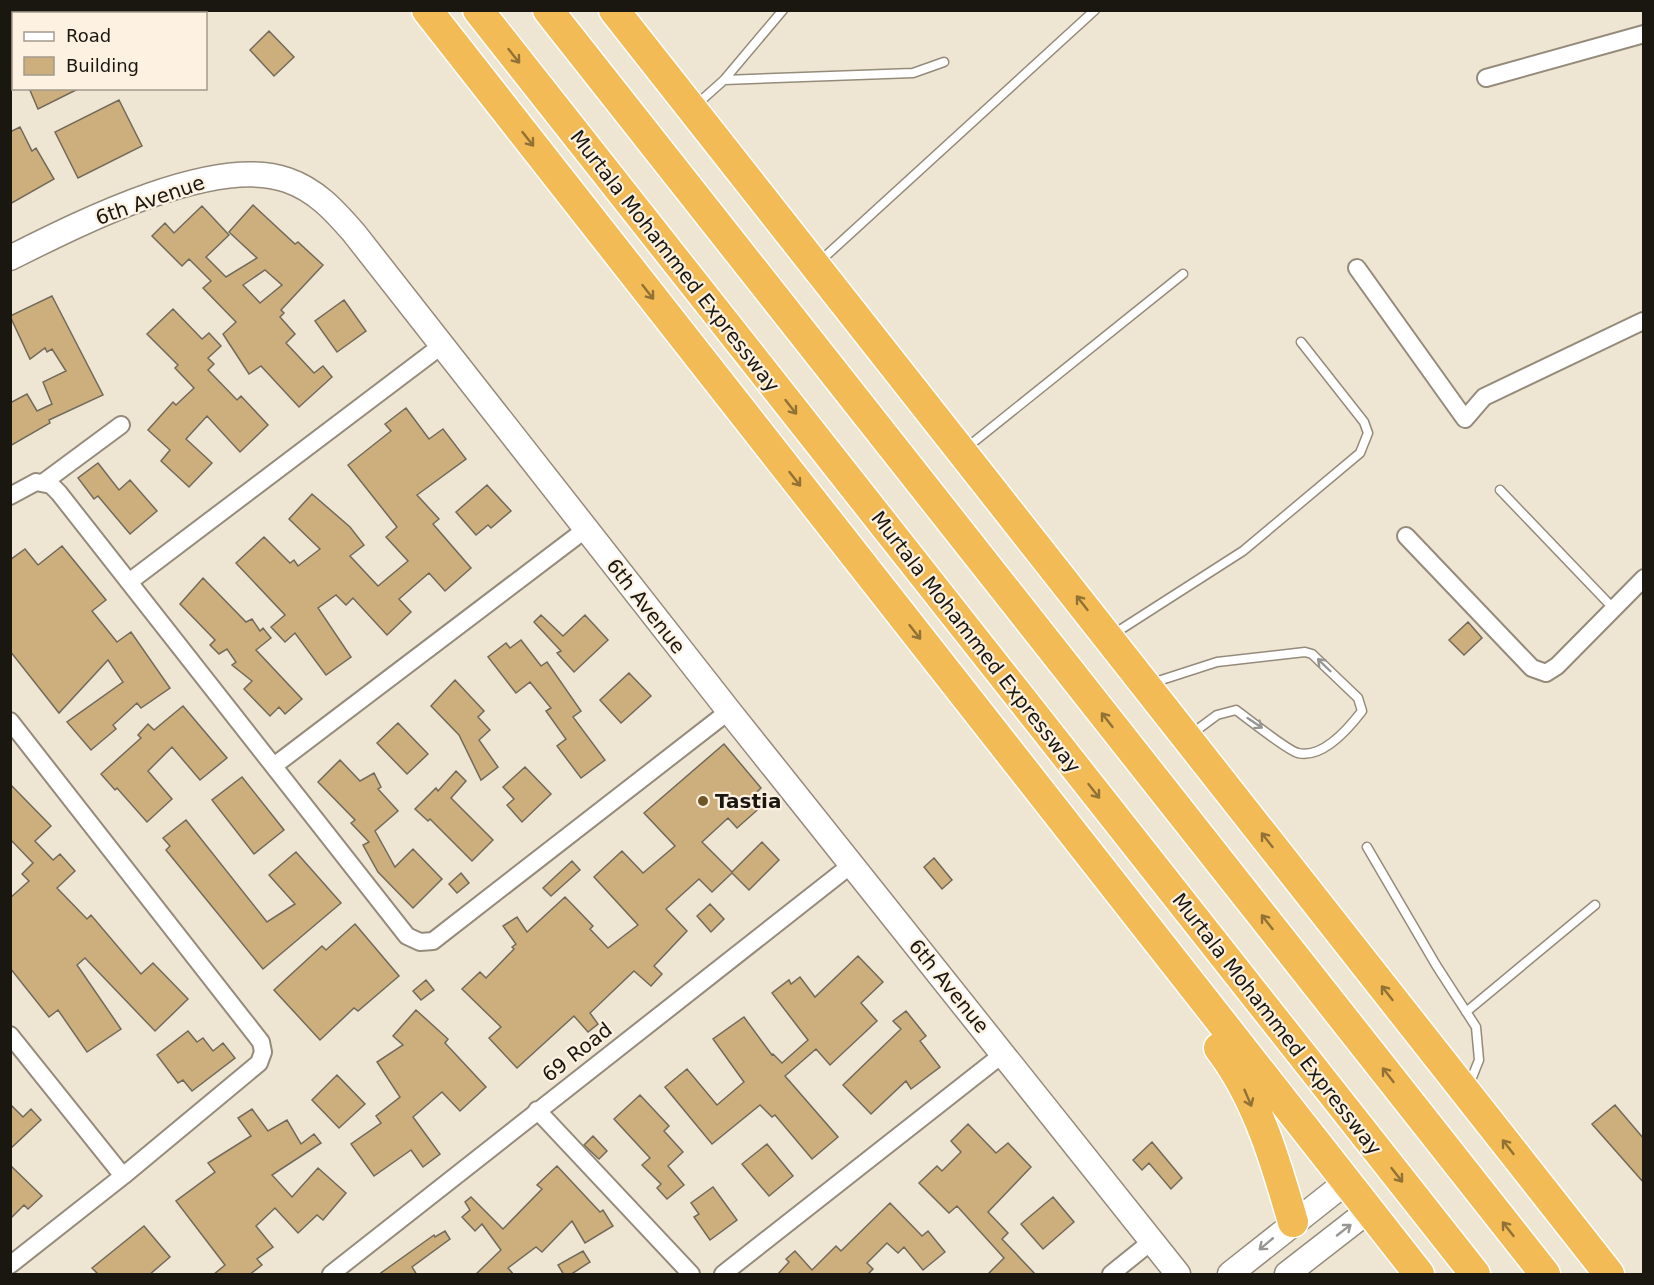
<svg xmlns="http://www.w3.org/2000/svg" width="1654" height="1285" viewBox="0 0 1654 1285" font-family="'DejaVu Sans',sans-serif">
  <style>
    .building { fill: #ccaf7d; stroke: #736a5b; stroke-width: 1.5; fill-rule: evenodd }
    .lines { fill: none; stroke-linecap: round; stroke-linejoin: round }
    .lane-casing { stroke: #958b7b; stroke-width: 11 }
    .street-casing { stroke: #958b7b; stroke-width: 20 }
    .secondary-casing { stroke: #958b7b; stroke-width: 27 }
    .highway-casing { stroke: #fff; stroke-width: 33 }
    .lane { stroke: #fff; stroke-width: 8 }
    .street { stroke: #fff; stroke-width: 16 }
    .secondary { stroke: #fff; stroke-width: 24 }
    .highway { stroke: #f2bb55; stroke-width: 30 }
    .oneway { stroke: #917136 }
    .oneway2 { stroke: #989693 }
    .poi-dot { fill: #6f5527; stroke: #fdf2e1; stroke-width: 2 }
    .labels { text-anchor: middle; stroke-width: 4.5; stroke-linejoin: round; paint-order: stroke }
    .street-label { font-size: 20px; fill: #1a1610; stroke: #fdf2e1 }
    .poi-label { font-size: 20px; font-weight: bold; fill: #1a1610; stroke: #fdf2e1; text-anchor: start }
  </style>
  <rect width="100%" height="100%" fill="#efe5d3"/>
  <path class="building" d="M269 31 294 57 274 76 250 50Z
    M29 88H80L38 109Z
    M119 100 142 146 78 178 55 132Z
    M20 127 32 151 36 148 54 179 10 204V132Z
    M253 205 295 244 298 242 323 265 281 310 284 313 280 317 295 334 286 343 314 373 323 366 332 377 299 407 261 366 249 374 223 334 236 322 203 288 211 281 189 259 182 266 152 236 165 223 174 233 202 206 229 235 206 257 226 277 257 258 229 232ZM265 270 282 285 260 303 243 285Z
    M52 296 103 395 49 420 50 423 10 446V403L27 394 37 411 52 404 43 382 66 371 52 349 47 352 45 348 30 359 10 316Z
    M344 300 366 331 337 352 315 321Z
    M173 309 202 339 209 333 221 346 208 358 214 364 208 370 237 400 241 396 268 425 240 452 207 416 186 439 212 463 189 487 161 461 170 450 148 430 173 402 176 405 194 388 175 368 178 365 147 334Z
    M406 408 429 439 443 429 466 459 417 495 439 519 433 524 471 568 445 591 429 573 399 599 411 612 387 635 353 598 346 605 336 595 318 608 351 657 326 675 295 633 285 642 271 627 285 615 236 563 264 537 290 563 294 560 298 566 320 549 289 519 312 494 350 527 364 545 350 556 378 586 408 561 386 537 397 527 348 465 391 431 385 424Z
    M98 463 119 490 130 480 157 511 130 534 98 496 94 499 78 478Z
    M487 485 511 511 491 528 488 525 476 535 456 512Z
    M62 546 106 600 92 611 117 642 131 632 170 688 141 708 137 703 113 725 116 729 91 750 67 722 123 682 108 660 59 713 10 651V560L25 549 38 565Z
    M203 578 246 622 252 619 260 631 263 628 271 638 256 650 302 699 285 714 279 707 270 716 244 689 252 681 232 665 236 662 227 649 219 654 210 645 215 640 180 604Z
    M541 615 563 636 585 615 608 640 574 672 557 653 561 651 534 622Z
    M1468 622 1482 638 1464 655 1449 640Z
    M521 640 541 666 547 662 581 711 573 717 605 760 581 778 557 746 566 739 546 711 551 708 530 682 516 693 488 657 506 643 510 648Z
    M629 673 651 696 621 723 600 700Z
    M455 680 484 711 478 717 490 730 479 740 498 767 481 780 459 735 431 706Z
    M183 706 227 758 200 780 172 747 148 771 172 799 147 822 117 788 115 790 101 774 141 738 138 735 148 724 154 730Z
    M398 723 428 754 407 774 377 743Z
    M724 744 761 788 755 794 763 805 737 828 728 818 702 842 732 872 762 842 779 860 749 890 732 873 712 892 699 879 666 909 687 931 654 966 662 974 651 986 634 971 590 1013 598 1024 588 1032 574 1016 517 1068 489 1038 501 1027 462 989 480 972 486 978 514 949 512 947 516 944 503 926 517 917 527 932 565 897 593 926 590 929 608 948 638 925 594 877 622 851 643 873 675 846 644 813Z
    M340 760 360 781 374 773 381 787 378 789 398 811 375 831 395 867 413 849 442 879 413 908 378 872 363 845 369 842 351 823 355 820 318 782Z
    M525 767 551 794 522 822 507 805 514 799 503 787Z
    M456 771 466 781 451 798 493 840 472 861 430 819 428 821 415 809 436 788 438 791Z
    M242 777 284 830 254 854 212 800Z
    M10 784 51 826 35 841 53 860 60 854 75 871 57 888 87 919 91 915 141 974 153 963 188 999 155 1031 85 958 77 965 121 1029 87 1052 58 1010 49 1017 10 968V898L29 881 22 874 33 863 10 839Z
    M186 820 267 922 295 904 269 875 296 852 341 903 263 969 166 850 170 846 163 838Z
    M934 858 952 880 942 889 924 867Z
    M572 861 580 870 551 896 543 888Z
    M461 873 469 883 457 893 449 884Z
    M710 904 724 919 711 932 697 916Z
    M355 924 399 976 358 1011 354 1008 320 1040 274 990 322 946 326 950Z
    M858 956 883 982 861 1003 877 1021 830 1065 816 1049 785 1076 838 1137 812 1159 775 1115 772 1117 760 1105 712 1144 665 1087 687 1069 717 1105 744 1082 713 1039 744 1017 772 1055 773 1054 782 1063 808 1040 772 993 789 980 791 984 800 977 815 997Z
    M426 980 434 990 421 1000 413 991Z
    M416 1010 448 1039 445 1043 486 1087 460 1111 442 1092 413 1117 440 1154 423 1167 411 1150 374 1176 351 1144 381 1123 376 1116 400 1097 377 1062 403 1045 393 1036Z
    M906 1011 926 1036 920 1041 940 1067 911 1089 906 1081 871 1114 843 1085 901 1029 893 1021Z
    M188 1031 197 1042 203 1038 213 1051 223 1043 235 1058 192 1091 183 1080 178 1083 157 1055Z
    M337 1075 365 1104 339 1128 312 1100Z
    M640 1095 669 1126 664 1131 683 1152 668 1166 684 1185 667 1199 657 1188 661 1184 642 1165 650 1158 614 1119Z
    M10 1104 23 1117 31 1109 41 1120 10 1149Z
    M1615 1105 1644 1139V1183L1592 1124Z
    M252 1109 268 1131 287 1120 301 1144 314 1134 321 1143 272 1175 292 1197 318 1168 346 1193 323 1220 317 1215 298 1233 275 1208 256 1226 273 1247 257 1259 262 1265 249 1275H213L225 1265 176 1201 215 1172 208 1163 251 1136 238 1118Z
    M968 1124 996 1153 1008 1143 1031 1167 988 1212 1008 1233 1002 1239 1036 1275H987L1004 1258 957 1206 949 1213 919 1183 937 1166 942 1171 961 1152 951 1141Z
    M593 1136 607 1151 599 1159 584 1145Z
    M1152 1142 1182 1178 1171 1189 1149 1163 1142 1170 1133 1160Z
    M767 1144 793 1176 769 1196 742 1164Z
    M10 1165 42 1196 28 1209 24 1205 10 1219Z
    M557 1166 600 1212 603 1210 613 1226 585 1243 572 1221 542 1252 536 1247 508 1268 514 1275H475L501 1250 482 1224 475 1231 462 1217 470 1210 465 1202 471 1197 503 1229 542 1189 537 1185Z
    M713 1187 737 1220 710 1240 694 1217 699 1214 691 1203Z
    M1053 1197 1074 1222 1043 1249 1021 1224Z
    M890 1203 922 1236 928 1231 945 1252 923 1270 904 1247 898 1253 887 1243 867 1263 873 1269 867 1275H777L789 1262 786 1259 795 1251 812 1270 836 1246 841 1251Z
    M144 1226 170 1257 149 1275H99L92 1268Z
    M445 1231 450 1239 412 1267 417 1275H378L434 1235 435 1237Z
    M583 1251 590 1262 570 1275H564L558 1265Z"/>
  <g class="lines">
    <defs>
      <path id="lane" d="M724 80 913 73 944 62
        M696 105 724 80 783 10
        M818 263 1095 10
        M965 449 1183 274
        M1500 490 1614 609
        M1112 635 1243 551 1360 453 1368 433 1364 422 1301 342
        M1152 683 1217 662 1305 652 1312 654 1358 698 1362 711C1349 728 1323 759 1298 753 1288 751 1247 718 1236 710L1217 715 1190 735
        M1367 847 1436 965 1476 1027 1479 1060 1469 1085
        M1466 1012 1595 905"/>
      <path id="street" d="M1486 78 1644 34
        M1357 268 1465 419 1484 397 1643 321
        M44 482 121 425
        M10 496 36 482 51 485 59 493 407 936 420 942 433 941 729 711
        M1406 536 1532 668 1546 673 1557 666 1644 578
        M129 582 441 346
        M10 721 261 1042 263 1052 259 1063 123 1176 10 1265
        M275 765 586 529
        M10 1035 123 1176
        M537 1110 691 1274
        M331 1274 851 865
        M723 1274 1003 1054
        M1111 1274 1152 1241"/>
      <path id="secondary" d="M10 258C76 225 214 154 287 180 316 190 334 210 354 233L729 711 1178 1274
        M1230 1274 1345 1183
        M1287 1274 1368 1211"/>
      <path id="highway" d="M427 10 1419 1274
        M478 10 1475 1274
        M548 10 1545 1274
        M614 10 1609 1274
        M1219 1048C1257 1097 1276 1163 1293 1222"/>
    </defs>
    <use href="#lane" class="lane-casing"/>
    <use href="#street" class="street-casing"/>
    <use href="#secondary" class="secondary-casing"/>
    <use href="#highway" class="highway-casing"/>
    <use href="#lane" class="lane"/>
    <use href="#street" class="street"/>
    <use href="#secondary" class="secondary"/>
    <use href="#highway" class="highway"/>
  </g>
  <defs><path id="oneway-shaft" d="M-6 0H5M1.5-3L5.5 0L1.5 3" fill="none" stroke-width="1.6" stroke-linecap="round" stroke-linejoin="round" transform="scale(1.5)"/></defs>
  <g class="oneway">
    <use href="#oneway-shaft" transform="translate(514 56) rotate(52)"/>
    <use href="#oneway-shaft" transform="translate(528 139) rotate(52)"/>
    <use href="#oneway-shaft" transform="translate(648 292) rotate(52)"/>
    <use href="#oneway-shaft" transform="translate(791 407) rotate(52)"/>
    <use href="#oneway-shaft" transform="translate(795 479) rotate(52)"/>
    <use href="#oneway-shaft" transform="translate(1082 603) rotate(-128)"/>
    <use href="#oneway-shaft" transform="translate(915 632) rotate(52)"/>
    <use href="#oneway-shaft" transform="translate(1107 720) rotate(-128)"/>
    <use href="#oneway-shaft" transform="translate(1094 791) rotate(52)"/>
    <use href="#oneway-shaft" transform="translate(1267 840) rotate(-128)"/>
    <use href="#oneway-shaft" transform="translate(1267 922) rotate(-128)"/>
    <use href="#oneway-shaft" transform="translate(1387 993) rotate(-128)"/>
    <use href="#oneway-shaft" transform="translate(1388 1075) rotate(-128)"/>
    <use href="#oneway-shaft" transform="translate(1248 1098) rotate(67)"/>
    <use href="#oneway-shaft" transform="translate(1508 1147) rotate(-128)"/>
    <use href="#oneway-shaft" transform="translate(1397 1175) rotate(52)"/>
    <use href="#oneway-shaft" transform="translate(1508 1229) rotate(-128)"/>
  </g>
  <g class="oneway2">
    <use href="#oneway-shaft" transform="translate(1324 665) rotate(-136)"/>
    <use href="#oneway-shaft" transform="translate(1255 723) rotate(34)"/>
    <use href="#oneway-shaft" transform="translate(1344 1230) rotate(-38)"/>
    <use href="#oneway-shaft" transform="translate(1266 1244) rotate(140)"/>
  </g>
  <circle class="poi-dot" cx="703" cy="801" r="6"/>
  <g class="labels">
    <g class="street-label">
      <text transform="translate(150 200) rotate(-19)" y="7">6th Avenue</text>
      <text transform="translate(675 261) rotate(52)" y="7">Murtala Mohammed Expressway</text>
      <text transform="translate(646 606) rotate(52)" y="7">6th Avenue</text>
      <text transform="translate(976 642) rotate(52)" y="7">Murtala Mohammed Expressway</text>
      <text transform="translate(949 986) rotate(51)" y="7">6th Avenue</text>
      <text transform="translate(1277 1024) rotate(52)" y="7">Murtala Mohammed Expressway</text>
      <text transform="translate(577 1052) rotate(-38)" y="7">69 Road</text>
    </g>
    <g class="poi-label">
      <text x="715" y="808">Tastia</text>
    </g>
  </g>
  <rect width="1654" height="1285" fill="none" stroke="#1a1610" stroke-width="24"/>
  <rect x="12" y="12" width="195" height="78" fill="#fdf2e1" stroke="#a29a8d" stroke-width="1.5"/>
  <rect x="24" y="32" width="30" height="9" fill="#ffffff" stroke="#a29a8d" stroke-width="1.5"/>
  <text x="66" y="42" font-size="18" fill="#1a1610">Road</text>
  <rect x="24" y="57" width="30" height="18" fill="#ccaf7d" stroke="#a29a8d" stroke-width="1.5"/>
  <text x="66" y="72" font-size="18" fill="#1a1610">Building</text>
</svg>
